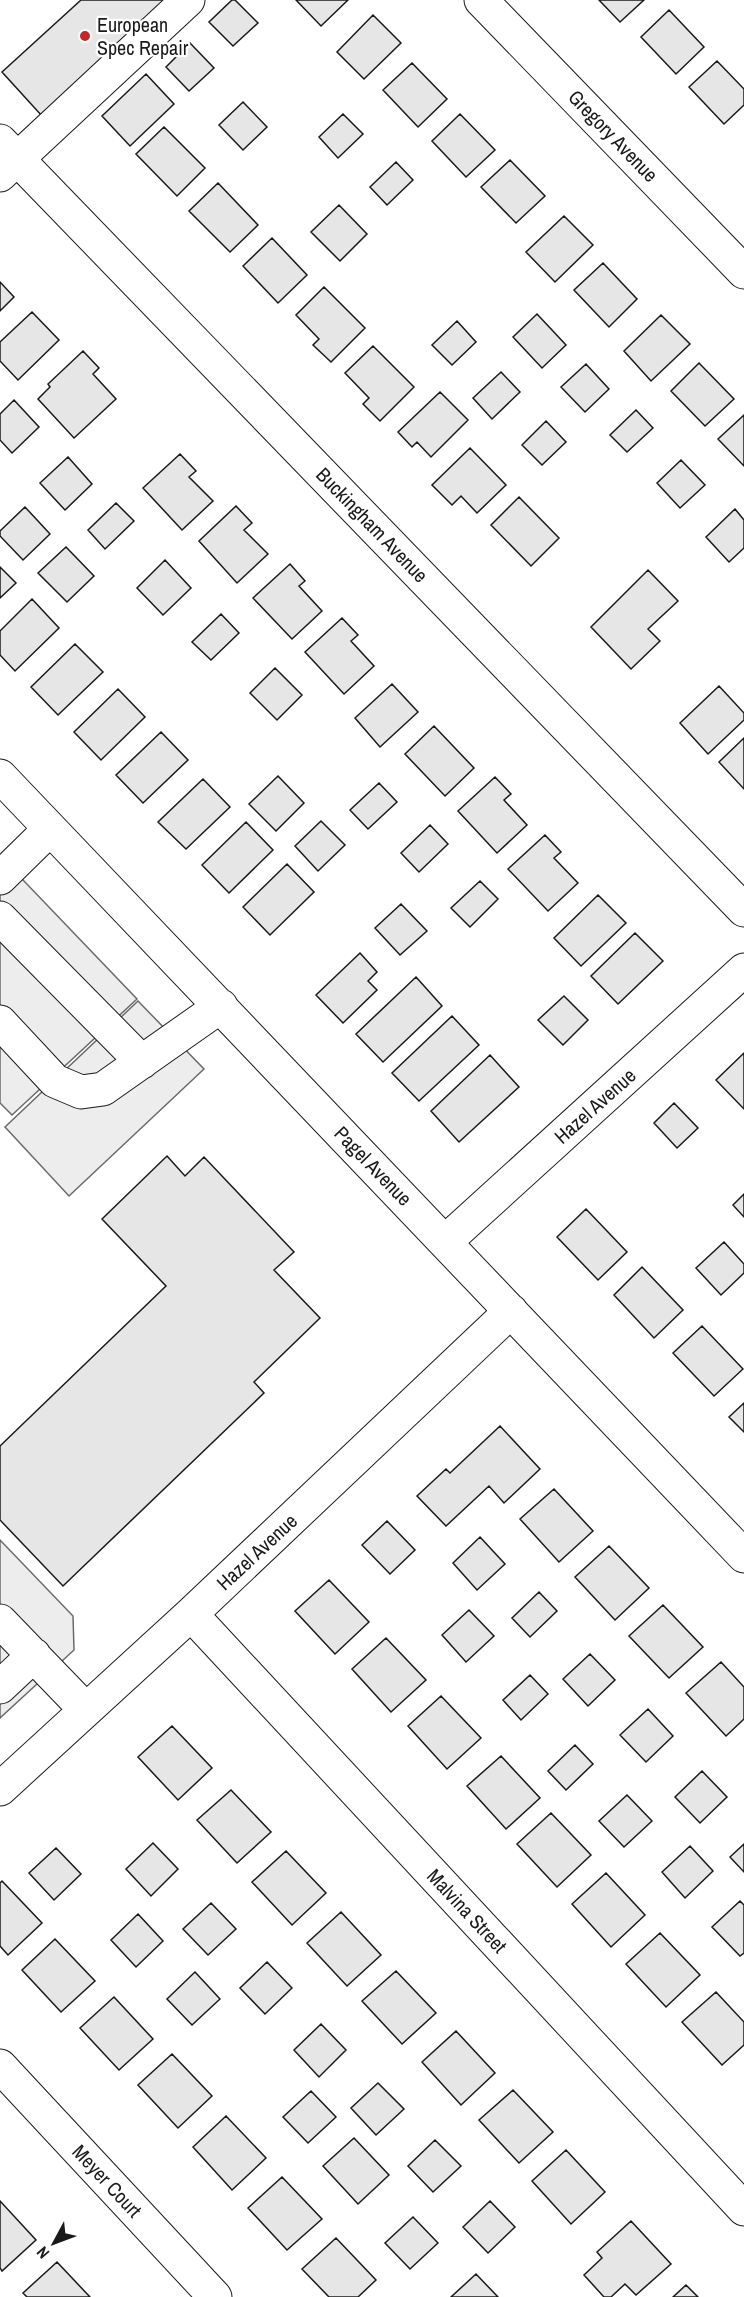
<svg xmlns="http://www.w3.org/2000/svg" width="744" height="2297" viewBox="0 0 744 2297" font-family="'Archivo Narrow',sans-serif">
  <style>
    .built { fill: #ededed; stroke: #6a6a6a; stroke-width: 1.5 }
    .building { fill: #e6e6e6; stroke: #1a1a1a; stroke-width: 1.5 }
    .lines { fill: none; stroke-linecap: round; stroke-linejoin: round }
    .minor-casing { stroke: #1a1a1a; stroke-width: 35 }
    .minor { stroke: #fff; stroke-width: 33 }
    .poi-dot { fill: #c62828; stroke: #fff; stroke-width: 2 }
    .labels { text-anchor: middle; stroke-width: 4.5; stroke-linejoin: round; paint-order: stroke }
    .poi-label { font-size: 20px; fill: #1a1a1a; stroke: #fff; text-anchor: start }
    .street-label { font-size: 20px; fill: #1a1a1a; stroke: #fff }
  </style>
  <rect width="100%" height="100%" fill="#fff"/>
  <path class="built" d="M0 856 137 999 12 1115 0 1103Z
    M138 1001 204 1069 69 1196 5 1127Z
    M0 1540 73 1616 74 1650 0 1718Z"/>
  <path class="building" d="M81 0H169L42 116 2 72Z
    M232 0H235L258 23 233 46 209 22Z
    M296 0H348L321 26Z
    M599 0H644L620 22Z
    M669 10 704 47 676 74 641 37Z
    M373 15 401 43 364 79 337 52Z
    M190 43 214 68 189 91 166 67Z
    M717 61 744 89V105L724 124 689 87Z
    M412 63 447 99 418 127 383 90Z
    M146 74 174 104 130 146 102 116Z
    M243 102 267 127 243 150 219 125Z
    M343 114 363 134 338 158 319 137Z
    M460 114 495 150 466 177 432 141Z
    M164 127 205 168 177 196 136 154Z
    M510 160 545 196 516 223 481 187Z
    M396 162 413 180 387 205 370 187Z
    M218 183 258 225 230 252 189 211Z
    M339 205 367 234 340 261 311 232Z
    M564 216 593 245 555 282 526 252Z
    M272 238 307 275 278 303 243 266Z
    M603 263 637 299 609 327 574 290Z
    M0 282 14 297 0 311Z
    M324 287 365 328 331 362 313 345 319 339 296 315Z
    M32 312 59 340 18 380 0 361V342Z
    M537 314 566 345 542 368 513 337Z
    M661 315 690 344 651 381 624 351Z
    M457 321 476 342 452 365 432 345Z
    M373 346 414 387 380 421 363 404 369 398 345 373Z
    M83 351 99 368 93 374 116 399 74 438 38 399 50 387 48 384Z
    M699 363 734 399 705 426 671 391Z
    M586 364 609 389 585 412 561 387Z
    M501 372 520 392 492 419 473 398Z
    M440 392 468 420 431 457 417 442 412 447 398 432Z
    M14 400 39 427 12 453 0 440V414Z
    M636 410 653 428 627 452 610 435Z
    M744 415V466L718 439Z
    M546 421 566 442 542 465 522 445Z
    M470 448 506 485 477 513 461 496 452 505 432 485Z
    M180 454 196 471 189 477 213 501 182 530 143 488Z
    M68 457 92 484 65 510 40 483Z
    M681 460 705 485 680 508 657 483Z
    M519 497 559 538 531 566 491 525Z
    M116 503 134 521 105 549 88 530Z
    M236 506 252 523 244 530 268 554 237 583 199 541Z
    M25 507 50 534 23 560 0 536V531Z
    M735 509 744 520V548L729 562 706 537Z
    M66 547 94 576 67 602 38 573Z
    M165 560 191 588 163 615 137 588Z
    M290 564 305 581 299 586 322 611 292 639 253 598Z
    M0 567 16 583 0 598Z
    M648 570 678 601 648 629 660 641 631 669 591 627Z
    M32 599 59 628 15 671 0 655V631Z
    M221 614 239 633 211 660 192 642Z
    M342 618 358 635 351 641 374 666 344 694 305 652Z
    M75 644 103 672 58 715 31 687Z
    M275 668 302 695 277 720 250 693Z
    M392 684 418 712 380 747 355 718Z
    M719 686 744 713V720L708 754 680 723Z
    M118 689 145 717 101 760 74 732Z
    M434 726 474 768 445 796 405 754Z
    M161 732 188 760 143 803 116 775Z
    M744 738V789L719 762Z
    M278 776 304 803 276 831 249 804Z
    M495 777 511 794 504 800 527 825 497 853 458 811Z
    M203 779 230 807 186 849 158 822Z
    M379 783 397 802 368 829 350 810Z
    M321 821 345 845 318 871 295 846Z
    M246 822 273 850 229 893 202 865Z
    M430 825 448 844 419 872 401 853Z
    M545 835 561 852 554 858 578 883 548 911 508 869Z
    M287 864 314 892 270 935 243 907Z
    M480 881 498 899 470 927 451 908Z
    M598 895 626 923 581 966 554 938Z
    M401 904 427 931 400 955 375 928Z
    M635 933 663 961 618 1004 591 976Z
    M360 953 377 972 368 981 377 990 343 1023 316 995Z
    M416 977 442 1006 383 1062 356 1034Z
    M564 996 588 1020 563 1045 538 1020Z
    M452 1016 479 1045 419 1101 392 1073Z
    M744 1053V1109L716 1080Z
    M490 1055 519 1087 459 1142 431 1111Z
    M674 1103 698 1128 677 1148 654 1123Z
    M167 1156 185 1176 204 1157 294 1252 274 1270 320 1318 254 1382 264 1393 63 1586 0 1520V1446L166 1286 102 1219Z
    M744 1194V1217L733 1205Z
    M586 1209 627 1252 598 1280 557 1237Z
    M724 1242 744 1264V1273L721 1295 696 1268Z
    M642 1267 683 1310 654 1338 614 1295Z
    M702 1326 743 1369 714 1396 673 1353Z
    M744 1403V1432L729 1417Z
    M500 1426 540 1469 504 1503 489 1486 446 1526 417 1496 446 1469 450 1473Z
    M554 1489 593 1531 559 1562 520 1519Z
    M387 1521 415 1550 390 1574 362 1545Z
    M480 1537 505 1564 477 1590 453 1563Z
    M609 1546 649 1588 615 1620 575 1577Z
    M329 1580 369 1622 335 1654 295 1611Z
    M539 1592 557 1611 530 1637 512 1618Z
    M663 1605 703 1647 669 1678 629 1636Z
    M469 1610 494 1636 466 1662 442 1635Z
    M386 1638 426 1680 391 1712 352 1669Z
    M590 1654 615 1680 588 1706 563 1679Z
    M721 1662 744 1687V1719L726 1736 686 1693Z
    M530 1675 548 1694 521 1720 503 1700Z
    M441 1696 481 1738 447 1769 408 1726Z
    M648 1709 673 1736 646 1762 620 1735Z
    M172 1726 212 1768 178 1800 138 1757Z
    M575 1745 593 1764 566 1790 548 1771Z
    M501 1756 540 1798 506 1829 467 1786Z
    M702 1771 727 1797 700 1823 675 1797Z
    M231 1790 271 1832 237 1863 197 1820Z
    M627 1795 652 1821 624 1847 599 1821Z
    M551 1813 591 1855 557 1887 517 1844Z
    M153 1843 178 1869 151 1896 126 1869Z
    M744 1844V1872L730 1857Z
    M690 1846 713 1871 685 1898 662 1872Z
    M56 1848 81 1874 54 1900 29 1873Z
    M286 1851 326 1893 292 1925 252 1882Z
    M606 1873 645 1915 611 1947 572 1904Z
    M2 1881 42 1923 8 1955 0 1946V1883Z
    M740 1901 744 1905V1953L740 1956 712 1927Z
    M211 1903 236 1929 208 1955 183 1929Z
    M341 1912 381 1955 347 1986 307 1943Z
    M138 1914 163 1941 136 1967 111 1940Z
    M660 1933 700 1975 666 2007 626 1964Z
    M55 1939 95 1981 61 2012 22 1970Z
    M267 1962 292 1988 265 2014 240 1988Z
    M396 1971 436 2013 402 2044 362 2001Z
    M195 1972 220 1999 192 2025 167 1999Z
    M716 1992 744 2022V2045L722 2065 682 2022Z
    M114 1997 153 2039 119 2070 80 2028Z
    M321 2024 346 2050 319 2077 294 2050Z
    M456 2031 495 2073 461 2105 422 2062Z
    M172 2054 212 2096 178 2128 138 2085Z
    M378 2083 404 2109 376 2135 351 2108Z
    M513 2090 553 2132 519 2163 479 2120Z
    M311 2091 336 2117 308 2143 283 2117Z
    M226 2116 266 2158 232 2190 193 2147Z
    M354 2138 389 2175 358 2204 323 2166Z
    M435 2140 461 2166 433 2192 408 2166Z
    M566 2150 605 2192 571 2224 532 2181Z
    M282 2177 322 2219 287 2250 248 2208Z
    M0 2201 36 2240 2 2271 0 2268Z
    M490 2201 515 2227 488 2253 463 2227Z
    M413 2217 438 2243 410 2269 385 2243Z
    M631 2221 671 2264 636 2295 625 2284 611 2297H604L584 2275 602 2258 597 2252Z
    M336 2238 376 2280 358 2297H329L302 2269Z
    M57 2262 90 2297H27L23 2293Z
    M476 2274 498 2297H451Z
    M686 2285 698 2297H673Z"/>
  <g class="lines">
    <defs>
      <path id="minor" d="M481 0 744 272
        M0 141 744 910
        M0 175 188 0
        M0 776 744 1556
        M0 878 50 829
        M0 918 142 1062
        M0 1022 55 1081 81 1092 103 1089 221 1006
        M445 1242 744 970
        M191 1614 744 2209
        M0 1621 86 1710
        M0 1687 34 1655
        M0 1789 191 1614 511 1311
        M0 2066 215 2297"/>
    </defs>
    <use href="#minor" class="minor-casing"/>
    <use href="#minor" class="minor"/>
  </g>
  <circle class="poi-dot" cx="85" cy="36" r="6"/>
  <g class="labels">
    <g class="poi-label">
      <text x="97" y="32">European<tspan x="97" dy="23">Spec Repair</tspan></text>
    </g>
    <g class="street-label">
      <text transform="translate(613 136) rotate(46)" y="7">Gregory Avenue</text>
      <text transform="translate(372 525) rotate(46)" y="7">Buckingham Avenue</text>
      <text transform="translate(595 1106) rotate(-42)" y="7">Hazel Avenue</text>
      <text transform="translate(373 1166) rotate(46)" y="7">Pagel Avenue</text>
      <text transform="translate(257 1552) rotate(-43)" y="7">Hazel Avenue</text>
      <text transform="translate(467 1911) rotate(47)" y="7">Malvina Street</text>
      <text transform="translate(107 2181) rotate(47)" y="7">Meyer Court</text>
    </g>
  </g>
  <g transform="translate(54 2243) rotate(229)" stroke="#ffffff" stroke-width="4.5" paint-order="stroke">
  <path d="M0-4.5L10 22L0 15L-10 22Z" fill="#1a1a1a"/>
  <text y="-9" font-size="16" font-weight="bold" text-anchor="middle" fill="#1a1a1a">N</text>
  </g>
</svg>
